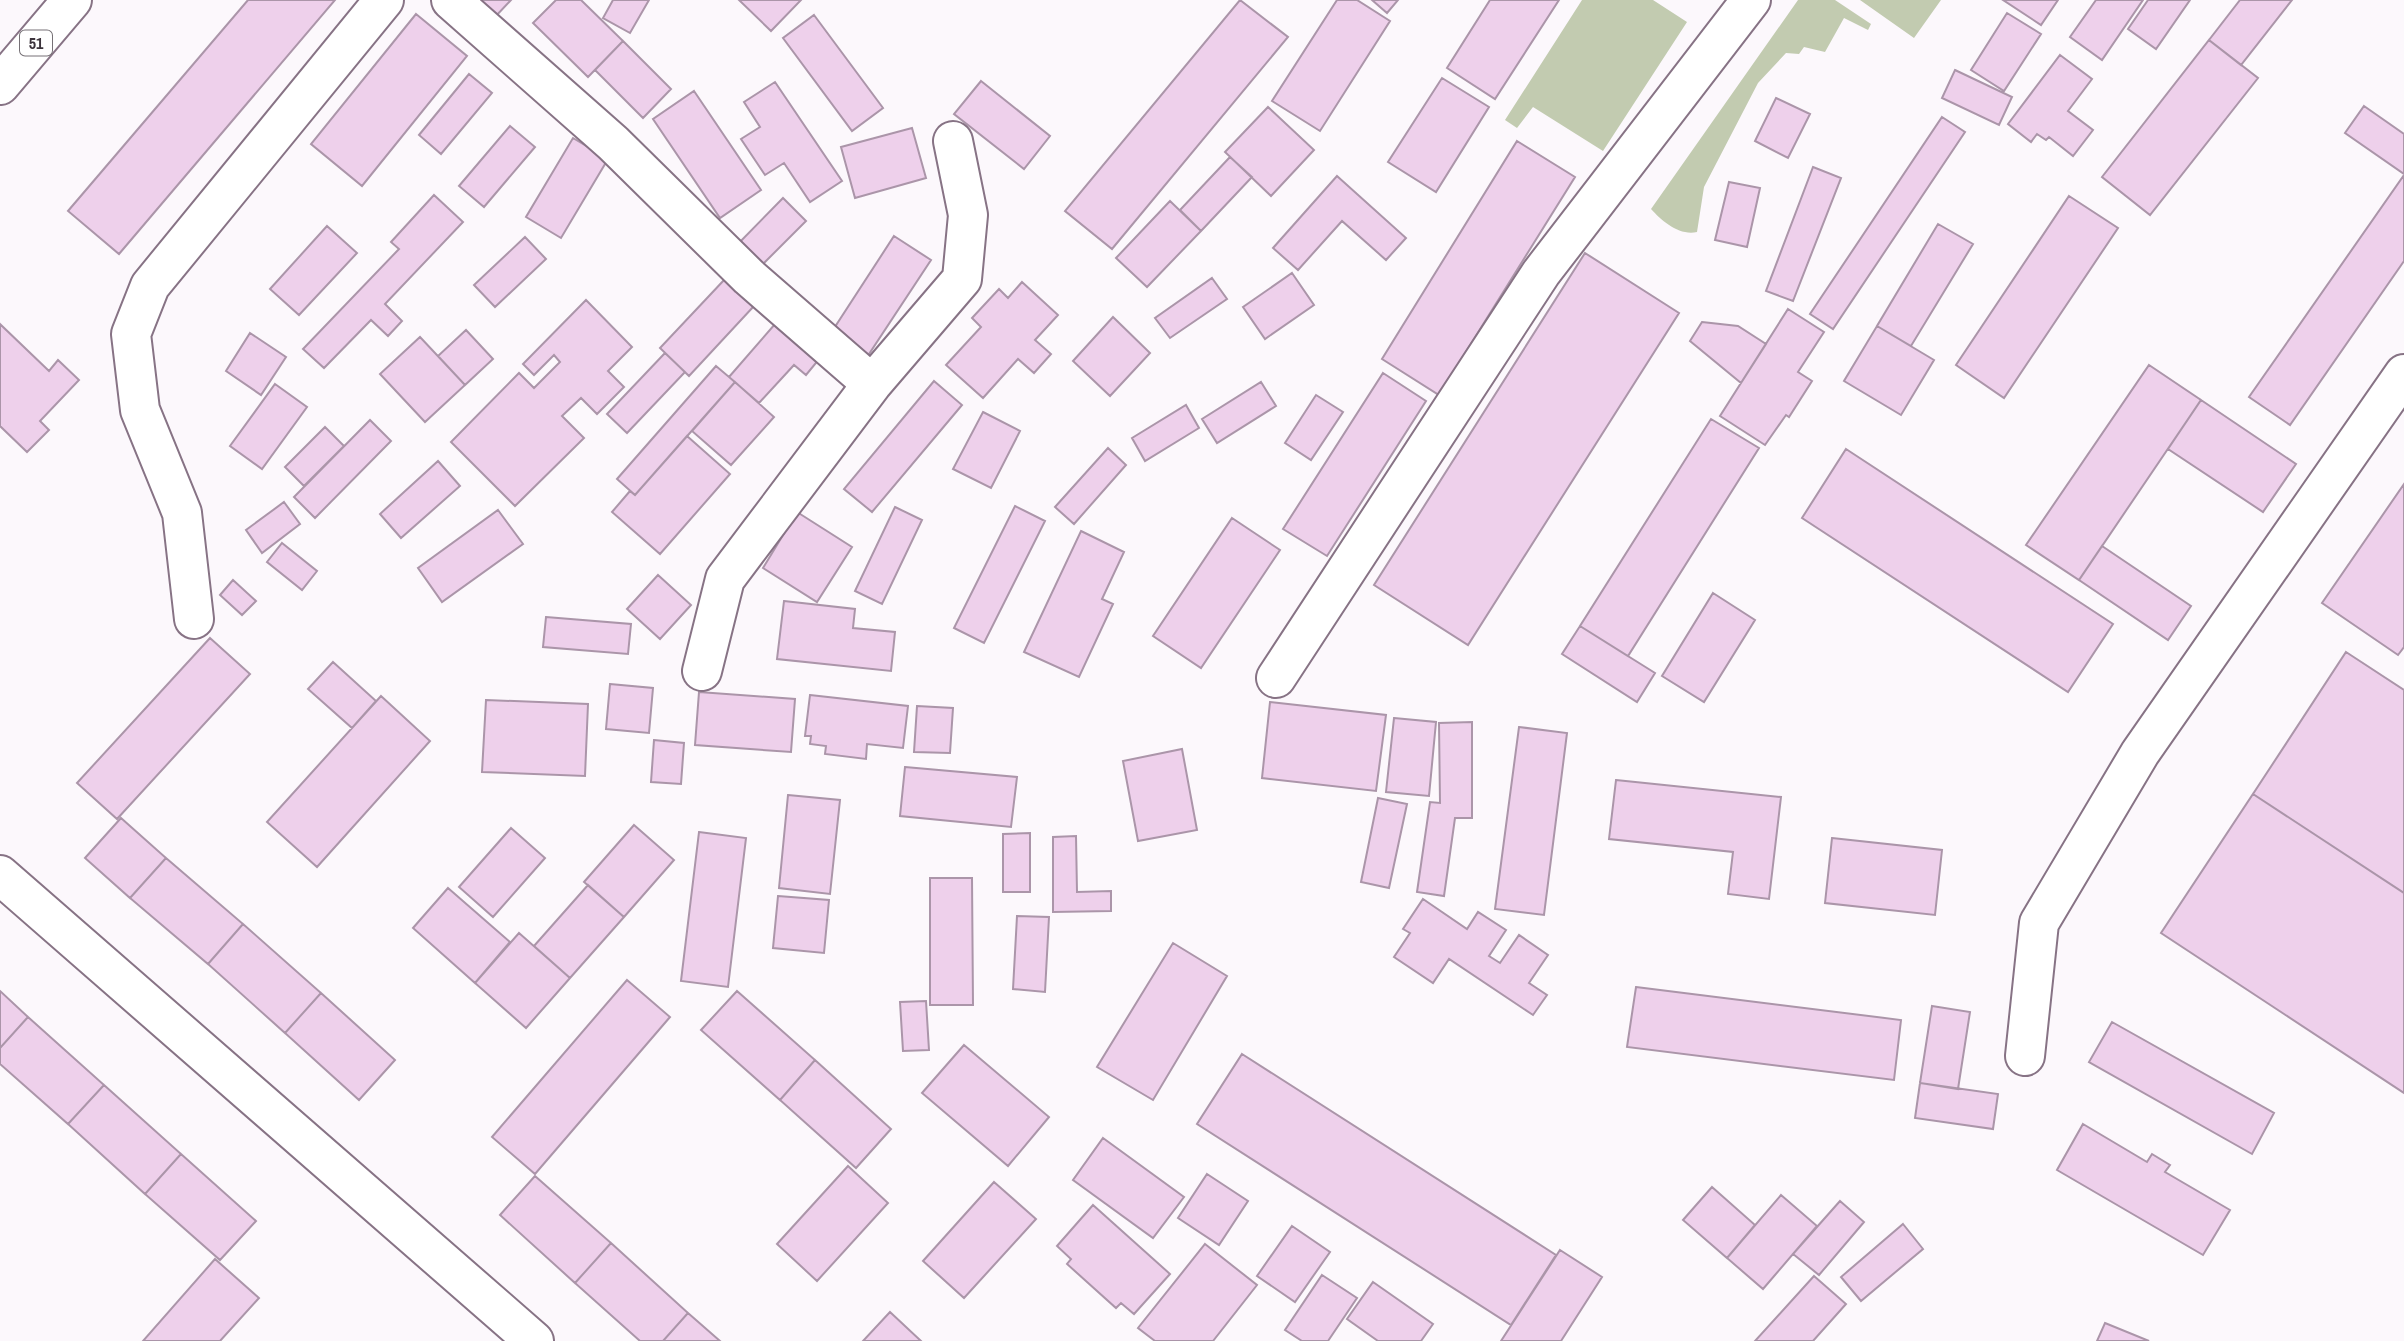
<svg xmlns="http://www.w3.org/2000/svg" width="2404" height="1341" font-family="'Archivo Narrow',sans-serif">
  <rect width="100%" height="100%" fill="#fcf8fc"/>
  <!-- green -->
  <path fill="#c2cbb0" d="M1582,0H1653L1687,22L1603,151L1533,107L1517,128L1505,120Z
    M1798,0H1835L1871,24L1868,30L1844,18L1825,52L1804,47L1799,54L1786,53L1758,83L1704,187L1697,232C1679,236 1662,221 1651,209Z
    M1860,0H1941L1914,38Z"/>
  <!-- building -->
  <path fill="#eed0eb" stroke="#ab95a9" stroke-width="2" d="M248,0H335L119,254L68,211Z
    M475,0H511L494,18Z
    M556,0H581L623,41L588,77L533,23Z
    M613,0H649L630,33L603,18Z
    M739,0H801L771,31Z
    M1240,0L1288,37L1112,249L1065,211Z
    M1337,0H1357L1390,21L1320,131L1272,101Z
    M1372,0H1398L1387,13Z
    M1490,0H1559L1495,99L1447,68Z
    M2003,0H2058L2041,25Z
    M2096,0H2143L2102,60L2070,37Z
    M2148,0H2190L2156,49L2128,29Z
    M2240,0H2292L2241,65L2209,40Z
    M2007,13L2041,34L2004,91L1971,70Z
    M416,14L467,56L362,186L311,144Z
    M814,15L883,108L852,131L783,38Z
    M2209,40L2258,78L2150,215L2102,177Z
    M623,41L671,89L643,118L595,70Z
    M2060,55L2092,79L2068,111L2093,130L2073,156L2049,137L2046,140L2037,134L2031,142L2008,124Z
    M1955,70L2012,97L1999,125L1942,98Z
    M469,74L492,93L441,154L419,135Z
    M1442,78L1489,107L1436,192L1388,162Z
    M981,81L1050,136L1024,169L954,114Z
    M775,82L842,181L810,202L784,163L765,175L741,139L760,127L744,102Z
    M694,91L761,190L720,218L653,119Z
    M1776,98L1810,114L1788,158L1755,141Z
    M2364,106L2404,134V174L2345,133Z
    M1268,107L1314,150L1271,196L1225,152Z
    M1942,117L1965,132L1833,329L1810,314Z
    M510,126L535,147L484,207L459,186Z
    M912,128L926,178L855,198L841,147Z
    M573,138L608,159L561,238L526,217Z
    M1517,141L1575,177L1439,395L1382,359Z
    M1230,157L1252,177L1201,231L1180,210Z
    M1813,167L1841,178L1793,301L1766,291Z
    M2404,175V261L2290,425L2249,397Z
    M1337,176L1406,238L1386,260L1342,221L1298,270L1273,248Z
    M1729,182L1760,188L1747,247L1715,240Z
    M434,195L463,222L385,304L402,321L388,336L371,320L324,368L303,349L399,249L391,242Z
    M2069,196L2118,228L2004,398L1956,365Z
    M783,198L806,221L757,270L734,248Z
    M1170,201L1201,231L1147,287L1116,258Z
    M1938,224L1973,244L1911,346L1877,326Z
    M327,226L357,253L299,315L270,289Z
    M894,236L931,260L867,357L831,333Z
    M525,237L546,259L495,307L474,285Z
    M1585,253L1679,313L1468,645L1374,585Z
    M1292,273L1314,305L1265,339L1243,307Z
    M1212,278L1227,299L1170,338L1155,318Z
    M725,279L754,306L689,376L660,348Z
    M1022,282L1058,315L1035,340L1051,354L1034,373L1018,359L983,398L946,365L981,327L972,318L999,289L1008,298Z
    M586,300L632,347L608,371L624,387L597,414L581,398L562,416L584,438L515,506L451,442L519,373L534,388L560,362L554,355L534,375L523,364Z
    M1788,309L1824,332L1798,372L1812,381L1789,417L1786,415L1765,445L1720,416Z
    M782,316L825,352L806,375L794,365L759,403L729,377Z
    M1113,317L1150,353L1110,396L1073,361Z
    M1702,322L1738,326L1766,344L1741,383L1690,341Z
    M0,324L49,371L58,360L79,380L40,421L49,430L27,452L0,426Z
    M1877,326L1934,360L1901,415L1844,381Z
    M466,330L493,359L465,385L438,356Z
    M250,333L286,357L261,395L226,371Z
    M420,337L465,385L425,422L380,374Z
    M665,353L685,372L627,433L607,414Z
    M2149,365L2201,400L2079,580L2026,545Z
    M716,366L735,382L635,495L617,479Z
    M1383,373L1426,401L1327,556L1283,529Z
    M934,381L962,405L872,512L844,489Z
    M735,382L774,417L731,465L692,431Z
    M1261,382L1276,406L1217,443L1202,419Z
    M275,384L307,407L262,469L230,446Z
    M1316,395L1343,412L1311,460L1285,443Z
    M2201,400L2296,464L2263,512L2168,449Z
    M1186,405L1199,428L1145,461L1132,438Z
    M983,412L1020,431L991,488L953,469Z
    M1711,419L1759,448L1628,656L1580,626Z
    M370,420L391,441L315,518L294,497Z
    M325,427L344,446L304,486L285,467Z
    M687,436L730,474L660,554L612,512L630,491L635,495Z
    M1108,448L1126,465L1074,524L1055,507Z
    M1846,449L2113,624L2068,692L1802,518Z
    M438,461L460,486L401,538L380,514Z
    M2404,484V647L2398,655L2322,603Z
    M284,502L300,524L262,553L246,530Z
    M1015,506L1045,521L984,643L954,628Z
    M895,507L922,520L882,604L855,591Z
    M498,510L523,544L442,602L418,568Z
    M797,512L852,547L817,602L763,568Z
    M1232,518L1280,550L1201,668L1153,636Z
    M1081,531L1124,552L1102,599L1113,604L1079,677L1024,652Z
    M282,543L317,571L302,590L267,562Z
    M2102,546L2191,606L2168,640L2079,580Z
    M658,575L691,605L660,639L627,609Z
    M233,580L256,601L242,615L220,595Z
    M1713,593L1755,620L1704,702L1662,676Z
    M784,601L855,609L853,628L895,632L891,671L777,659Z
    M546,617L631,624L628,654L543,647Z
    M1580,626L1655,673L1637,702L1562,654Z
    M210,638L250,674L117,819L77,783Z
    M2346,652L2404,690V893L2253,794Z
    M333,662L376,701L352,728L308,689Z
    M610,684L653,688L649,733L606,729Z
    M699,692L795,699L791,752L695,745Z
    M810,695L908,706L903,748L867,744L866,759L825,754L826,746L810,744L811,736H805Z
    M381,696L430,741L317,867L267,822Z
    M486,700L588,704L585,776L482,772Z
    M1270,702L1386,715L1376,791L1262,778Z
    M917,706L953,708L950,753L914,752Z
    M1394,718L1436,722L1429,796L1386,792Z
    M1472,722V818H1455L1444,896L1417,892L1430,802L1440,803L1439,723Z
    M1519,727L1567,733L1544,915L1495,909Z
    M654,740L684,743L681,784L651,782Z
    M1182,749L1197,830L1138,841L1123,761Z
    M905,767L1017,777L1011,827L900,816Z
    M1616,780L1781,797L1769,899L1728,894L1733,852L1609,839Z
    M2253,794L2404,893V1093L2161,933Z
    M788,795L840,800L830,894L779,888Z
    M1378,798L1407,804L1389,888L1361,882Z
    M121,818L166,858L130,898L85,858Z
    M634,825L674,860L624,917L584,882Z
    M511,828L545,858L493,917L459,887Z
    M699,832L746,838L728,987L681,981Z
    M1030,833V892H1003V834Z
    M1076,836L1077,892L1111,891V911L1053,912V837Z
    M1832,838L1942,850L1935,915L1825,903Z
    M166,858L243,924L208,964L130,898Z
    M930,878H972L973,1005H930Z
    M588,885L624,917L570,978L534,946Z
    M448,888L510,942L475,983L413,928Z
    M778,896L829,900L824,953L773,948Z
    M1423,899L1467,929L1478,912L1506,930L1489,956L1500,963L1519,935L1548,955L1529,983L1547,995L1533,1015L1449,959L1433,983L1394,957L1410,933L1403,929Z
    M1017,916L1049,917L1045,992L1013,989Z
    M243,924L321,993L285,1033L208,964Z
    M519,933L570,978L526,1028L475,983Z
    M1173,943L1227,976L1153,1100L1097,1067Z
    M627,980L670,1017L535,1174L492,1137Z
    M1636,987L1901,1020L1894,1080L1627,1047Z
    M0,991L28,1017L0,1048Z
    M737,991L815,1060L780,1100L701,1030Z
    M321,993L395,1060L359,1100L285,1033Z
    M926,1001L929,1050L903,1051L900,1002Z
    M1932,1006L1970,1012L1958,1089L1920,1083Z
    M28,1017L104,1085L68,1124L0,1064V1048Z
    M2112,1022L2274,1113L2252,1154L2089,1062Z
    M964,1045L1049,1117L1008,1166L922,1093Z
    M1242,1054L1556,1255L1511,1325L1197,1124Z
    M815,1060L891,1129L856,1168L780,1100Z
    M1920,1083L1998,1094L1993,1129L1915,1118Z
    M104,1085L181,1154L145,1194L68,1124Z
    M2083,1124L2147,1162L2152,1154L2170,1165L2165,1172L2230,1210L2203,1255L2057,1170Z
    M1103,1138L1184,1197L1153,1238L1073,1180Z
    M181,1154L256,1221L220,1260L145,1194Z
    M848,1166L888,1203L817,1281L777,1244Z
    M1207,1174L1248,1201L1219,1245L1178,1218Z
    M535,1176L611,1243L575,1283L500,1215Z
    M994,1182L1036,1219L964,1298L923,1261Z
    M1712,1187L1755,1225L1727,1258L1683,1220Z
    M1781,1195L1817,1226L1763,1289L1727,1258Z
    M1840,1201L1864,1222L1819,1275L1793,1254Z
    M1093,1205L1170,1274L1134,1314L1121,1303L1116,1308L1067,1264L1071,1259L1057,1246Z
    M1903,1224L1923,1249L1861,1301L1841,1277Z
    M1292,1226L1330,1252L1295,1302L1257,1276Z
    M611,1243L688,1313L663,1341H640L575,1283Z
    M1205,1244L1257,1285L1213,1341H1155L1138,1328Z
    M1560,1250L1602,1277L1561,1341H1501Z
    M215,1259L259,1298L220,1341H143Z
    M1322,1275L1357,1298L1328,1341H1302L1285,1330Z
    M1814,1276L1846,1304L1813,1341H1755Z
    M1373,1282L1433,1324L1421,1341H1378L1347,1319Z
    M890,1312L921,1341H863Z
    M688,1313L720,1341H663Z
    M2105,1323L2149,1341H2097Z"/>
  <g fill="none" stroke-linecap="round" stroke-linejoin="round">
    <defs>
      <path id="street" d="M451,0L613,143L749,277L872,384
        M194,619L182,513L140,410L131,334L150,286L384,0
        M702,671L725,579L872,384L962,279L968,215L953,141
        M1276,678L1541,273L1751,0
        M2025,1056L2039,923L2140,753L2404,374"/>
      <path id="secondary" d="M0,875L534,1341"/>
      <path id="primary" d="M0,85L72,0"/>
    </defs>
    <!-- street casing -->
    <use href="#street" stroke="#877385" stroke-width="42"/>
    <!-- secondary casing -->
    <use href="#secondary" stroke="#877385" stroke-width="42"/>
    <!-- primary casing -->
    <use href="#primary" stroke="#877385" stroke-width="42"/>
    <!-- street -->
    <use href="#street" stroke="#fff" stroke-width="38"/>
    <!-- secondary -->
    <use href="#secondary" stroke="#fff" stroke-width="38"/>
    <!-- primary -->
    <use href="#primary" stroke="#fff" stroke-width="38"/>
  </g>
  <g text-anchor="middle" stroke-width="5" stroke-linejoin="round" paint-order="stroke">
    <!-- shield labels -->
    <rect fill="#fff" stroke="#767176" stroke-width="2" x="20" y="30.5" width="32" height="25" rx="5"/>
    <g font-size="16" font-weight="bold" fill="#3c343c">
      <text x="36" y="49">51</text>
    </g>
  </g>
</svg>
